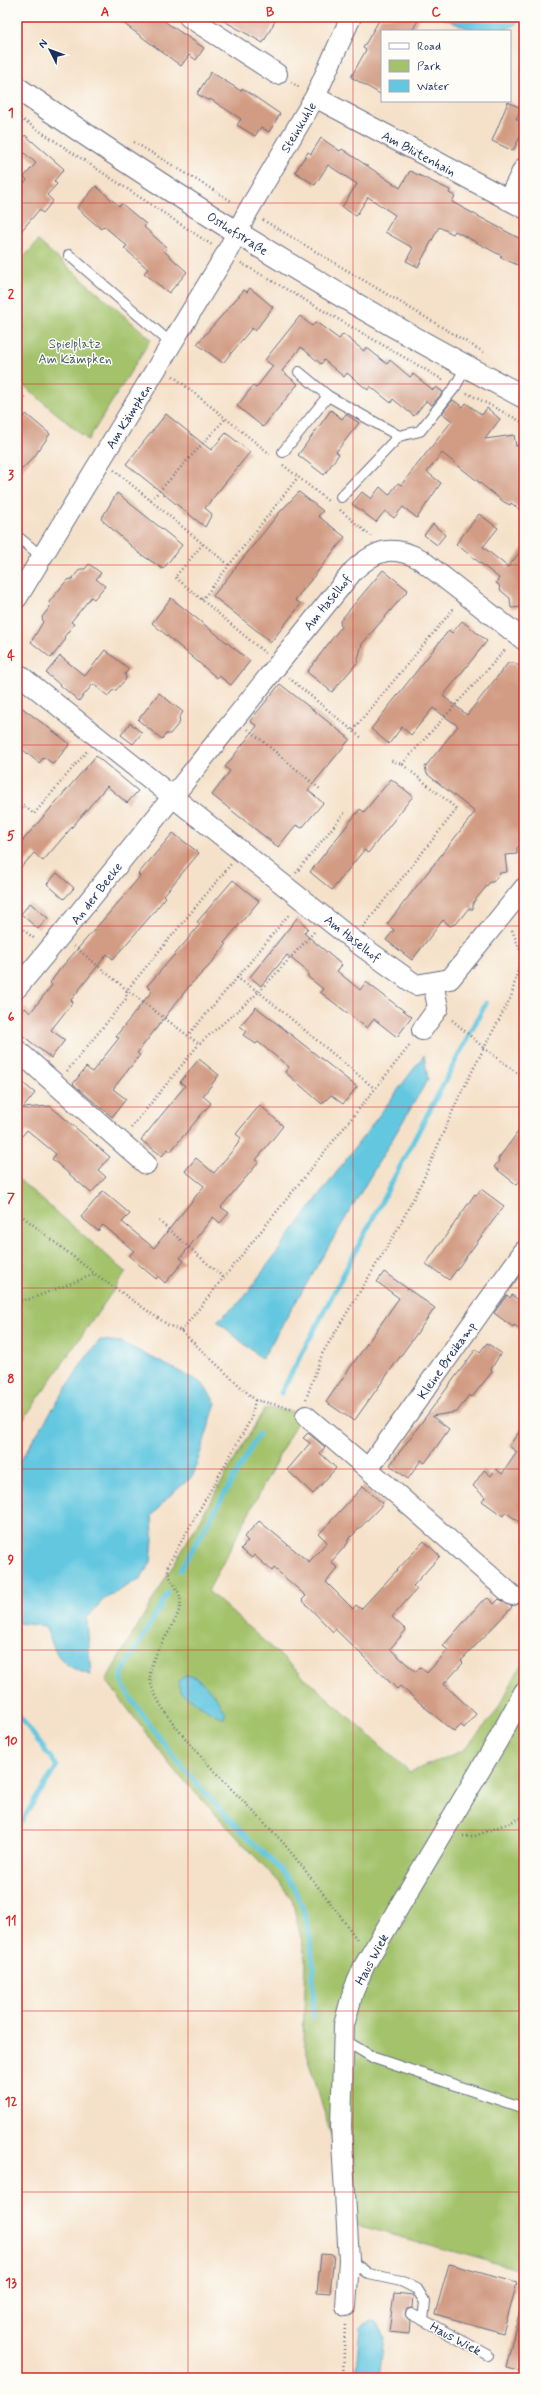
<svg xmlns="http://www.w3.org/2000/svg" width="541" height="2395" font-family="Mynerve,sans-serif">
  <rect width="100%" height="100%" fill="#fdfcf7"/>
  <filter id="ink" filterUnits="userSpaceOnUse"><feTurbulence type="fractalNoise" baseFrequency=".025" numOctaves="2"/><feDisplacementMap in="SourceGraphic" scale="8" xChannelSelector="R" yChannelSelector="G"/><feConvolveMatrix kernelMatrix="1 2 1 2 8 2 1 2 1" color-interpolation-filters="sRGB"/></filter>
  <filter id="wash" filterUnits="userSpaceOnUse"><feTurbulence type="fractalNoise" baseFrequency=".012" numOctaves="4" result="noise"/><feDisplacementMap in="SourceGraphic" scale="16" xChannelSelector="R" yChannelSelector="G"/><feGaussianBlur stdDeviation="0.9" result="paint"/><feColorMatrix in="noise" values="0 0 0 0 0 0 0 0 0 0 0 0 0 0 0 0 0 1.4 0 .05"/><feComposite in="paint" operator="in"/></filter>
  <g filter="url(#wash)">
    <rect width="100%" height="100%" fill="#f5e1c9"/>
    <!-- green -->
    <path fill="#a3c26b" stroke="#5f7864" d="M38,241L151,339L88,440L17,380V265Z
      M17,1178L126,1272L17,1429Z
      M265,1408L291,1411L300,1416L208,1591L410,1772L464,1750L497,1711L524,1659V2271L357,2225L303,2039L306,1959L292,1900L280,1883L173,1769L106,1680Z"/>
    <!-- water -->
    <path fill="#63c7e0" stroke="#3f7b9f" d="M441,17H523C501,43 466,29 441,17Z
      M424,1055L428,1079L262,1359L217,1321L240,1302Z
      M100,1340L121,1342L202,1383L216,1403L193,1476L168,1497L152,1516L153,1538L151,1562L141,1578L103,1600L87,1618L91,1675C58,1665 57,1656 45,1626L17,1623V1465L84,1360Z
      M187,1675C204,1677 217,1699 225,1713L224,1718C220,1719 186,1696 180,1691L178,1681Z
      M372,2321L377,2323L384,2338L379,2378H355L360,2328L363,2324Z"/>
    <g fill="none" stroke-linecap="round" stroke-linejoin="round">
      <!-- stream -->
      <path stroke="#63c7e0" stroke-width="5" d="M281,1393L486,1003
        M180,1571L259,1434
        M168,1593L122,1673V1684C154,1735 192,1780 233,1823C252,1844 284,1867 296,1892C315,1932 314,1974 313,2017
        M17,1713L57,1766L17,1828"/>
    </g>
    <g id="blocks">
      <!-- building -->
      <path fill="#d29b83" d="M115,17H158L204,48L196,60L189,55L181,66Z
        M217,17H268L275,21L263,43Z
        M381,17H420L412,31H382V95L351,77L366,50L363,48Z
        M211,72L241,91L242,88L280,114L269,132L261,127L255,136L237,125L241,119L210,99L209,101L197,94Z
        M508,102L521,108L516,119L524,123V129L513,151L492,141Z
        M25,135L64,169L54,181L57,184L47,195L53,201L43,213L39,210L17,236V191L27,180L24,177L36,163L17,147Z
        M321,138L340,151L342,149L400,188L410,171L450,190L449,193L455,196L452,202L524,241V268L500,257L502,256L455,231L453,234L439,227L418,267L406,261L413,248L385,232L395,215L368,197L356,216L342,207L357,184L328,165L315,185L295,172L308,152L311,154Z
        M96,186L119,206L122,204L146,224L144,227L167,248L164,251L187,272L169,293L144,273L148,269L124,248L127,246L104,226L101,229L77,208Z
        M250,288L273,307L255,331L252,328L223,363L197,344L244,290L247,292Z
        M300,316L312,326L316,322L339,339L343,334L364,351L366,347L387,364L390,360L410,377L413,374L433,390L436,387L443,392L432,405L426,401L414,416L393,399L391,403L370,386L368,390L347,373L344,377L324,360L321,364L301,347L282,371L298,384L263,427L237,406L253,386L256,388L273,366L265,360Z
        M453,400L463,407L466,403L482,415L487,408L500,419L485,439L514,435L516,446L524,445V513L511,503L510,505L504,502L442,453L427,472L441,483L417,518L403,507L394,518L385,511L376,522L352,504L362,492L371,499L380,487L389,495L398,483L401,485L452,421L442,413Z
        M331,410L342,419L346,414L359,423L336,452L339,454L324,475L298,455Z
        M26,414L50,434L34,457L17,474V424Z
        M166,414L211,450L226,433L250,452L205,508L212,514L205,527L126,464Z
        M299,492L323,511L318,516L345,537L295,600L301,604L271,642L213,596L279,513Z
        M117,493L182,545L163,569L139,553L101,519Z
        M479,514L498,528L483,547L508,567L524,547V607L511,608L510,598L500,590L499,585L496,583L499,578L456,544Z
        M433,524L445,535L437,545L424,535Z
        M89,564L101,573L96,579L105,586L94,599L91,597L71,622L74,624L64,637L66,639L51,658L31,642L43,622L42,617L50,607L49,602L67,580L72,579L80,569H85Z
        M383,570L408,590L362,644L357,663L332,692L307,672L341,627L340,621Z
        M171,598L250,661L231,685L219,676L217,678L152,623Z
        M462,621L487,641L443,696L467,715L508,663H515L524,670V839L517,848V854L505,855L507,872L500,873L493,882H490L473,903V909H468L457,923L450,926L443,920L412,960L386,940L394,930L387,924L475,812L427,774L425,767L458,726L433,708L411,735L402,727L389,744L371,729L449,630L452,633Z
        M105,650L129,669L125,674L126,679L116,690L112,691L108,696L93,684L79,701L46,673L60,656L85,676Z
        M280,684L350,739L308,790L323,803L302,828L296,825L278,847L212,795L230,771L225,767L257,726L250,721Z
        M159,693L183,712L179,718L180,722L170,734H166L162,739L138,720Z
        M17,704L70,744L53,764L44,757L39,763L17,745Z
        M130,723L142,733L133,744L121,735Z
        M96,756L138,791L127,803L107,786L43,861L34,853L17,872V847Z
        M391,779L413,796L368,853L364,850L332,890L310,872L360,809L364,812Z
        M173,833L199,853L164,895L166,897L149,918L113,959L107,954L71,1000L73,1002L51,1030L65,1040L51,1058L17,1031V1018L25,1008L30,1013L52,985L50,983L60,969L123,897L140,876L138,874Z
        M57,873L74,888L64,899L47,884Z
        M233,880L259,901L224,943L226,945L209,966L190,985L137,1053L140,1055L113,1089L126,1099L112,1117L73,1084L86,1067L92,1072L119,1038L116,1036L152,991L147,986L183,945L200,924L197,922Z
        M30,903L48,918L38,929L21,914Z
        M297,918L308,928L304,933L342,965L337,971L360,990L366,982L412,1017L397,1037L374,1019L367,1028L320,992L323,989L308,977V972L287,955L261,986L250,977Z
        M256,1007L357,1087L343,1104L331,1095L322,1104L285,1072L289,1067L258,1042L256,1044L243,1035L246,1031L240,1026Z
        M199,1059L219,1075L203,1096L211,1103L170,1152L168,1149L162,1156L141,1140L185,1086L180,1082Z
        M17,1078L35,1093L23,1108L50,1106L110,1157L98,1170L106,1177L91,1193L52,1159L56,1154L27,1130L17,1142Z
        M260,1105L283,1126L256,1160L259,1162L221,1207L229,1213L220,1223L213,1217L180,1258L184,1261L165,1283L158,1276L156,1279L129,1256L134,1251L103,1225L98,1231L81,1217L103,1191L130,1214L122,1222L154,1248L204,1186L185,1171L196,1158L214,1173L237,1145L241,1138L236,1134Z
        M524,1124V1176L517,1185L494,1167L499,1161L498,1159Z
        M481,1189L504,1206L449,1280L426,1264L475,1194L477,1195Z
        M384,1272L435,1308L354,1421L326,1402L399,1298L377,1282Z
        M507,1295L510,1298L512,1295L524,1304V1332L514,1325L513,1327L494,1313Z
        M487,1343L501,1353L491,1369L492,1372L472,1397L469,1395L457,1412L432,1416L449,1429L425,1463L421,1460L408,1479L390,1465L476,1349L480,1352Z
        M524,1425V1525L505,1512L503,1516L482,1501L485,1497L473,1486L484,1470L491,1476L496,1469L502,1474L517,1452L509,1446Z
        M308,1433L325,1447L320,1453L336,1468L313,1494L287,1470L310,1443L303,1438Z
        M363,1486L383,1504L348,1540V1543L331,1562L338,1568L326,1582L353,1609L356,1605L361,1609L424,1541L440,1556L413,1586L417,1589L392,1617L406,1630L390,1649L416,1672L420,1667L427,1673L448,1650L443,1646L481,1602L488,1598L494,1604L499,1599L512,1607L461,1661L463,1663L444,1684L476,1714L464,1728L461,1725L454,1732L400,1686L397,1689L335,1629L333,1632L302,1600L306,1596L274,1568L272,1571L254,1555L252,1558L241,1549L248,1541L244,1537L259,1521L309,1562L327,1542L319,1534Z
        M321,2254L334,2255L330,2293L317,2292Z
        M449,2264L517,2283L503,2333L435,2314Z
        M394,2293L413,2295L412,2308L407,2309L405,2314L410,2321L409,2334L389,2332Z
        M519,2313H524V2356L520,2371L506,2368Z"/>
    </g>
  </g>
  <g filter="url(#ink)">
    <use href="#blocks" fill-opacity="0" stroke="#676d83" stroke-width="1"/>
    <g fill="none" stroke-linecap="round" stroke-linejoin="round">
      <defs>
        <path id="lane" d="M69,255L173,345
          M299,372L328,396
          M283,452L328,396L399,436
          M341,497L399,436L420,431L455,387L466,367
          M17,536L41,556
          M344,2040L374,2058L524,2108
          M349,2260L369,2274L401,2281L417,2289L425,2302L423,2320L488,2355
          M411,2314L423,2320"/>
        <path id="street" d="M189,17L277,74
          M315,97L524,208
          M508,200L524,168
          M17,598L226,254L248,211L315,97L351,17
          M17,673L353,940L416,985L450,979L524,888
          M17,988C132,851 241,709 354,570C377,549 392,545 420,559L524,640
          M422,1030L438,1008L433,982
          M17,1050L146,1164
          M306,1416L368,1469
          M512,1595L368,1469L524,1251
          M346,2306L349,2260L341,2126L344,2025L353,1992L364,1966L498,1740L524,1692"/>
        <path id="secondary" d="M17,88C180,200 348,306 524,397"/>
      </defs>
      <!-- lane casing -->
      <use href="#lane" stroke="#676d83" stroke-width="12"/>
      <!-- street casing -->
      <use href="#street" stroke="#676d83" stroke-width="22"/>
      <!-- secondary casing -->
      <use href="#secondary" stroke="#676d83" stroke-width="24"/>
      <!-- path -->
      <path stroke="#676d83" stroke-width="2.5" stroke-dasharray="1 3" stroke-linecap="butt" d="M17,65L23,69
        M291,82L300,88
        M17,116L212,245
        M134,142L233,202
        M263,220L485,353
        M241,263L445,381
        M173,376L270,454
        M467,393L524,423
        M17,407L27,395
        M283,465L328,501
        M114,470L203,544L175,577L265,653
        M151,500L226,418
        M340,510L371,536
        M203,544L229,565
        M202,600L298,477
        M289,678L363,739
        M248,729L321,790
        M353,730L454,608
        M402,764L506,649
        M17,799L24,806
        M17,814L24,806L34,814L87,751
        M296,873L346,811
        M17,925L35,939
        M363,927L457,809L402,764L389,760
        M512,930L522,955L511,997L484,1048L524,1078
        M314,932L259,992L374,1088
        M74,946L127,990L199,1044L259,992L237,978L188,1035
        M237,978L290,913
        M67,1071L126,999L127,990L231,864
        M131,1128L199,1044
        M17,1212L95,1274L168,1325L181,1331L255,1400L291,1408
        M159,1221L224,1278
        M17,1301L30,1299L95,1274
        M181,1331L411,1044
        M306,1399L322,1354L396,1232L423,1180L457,1101L484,1048L451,1019
        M255,1400L251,1419L168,1565C166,1581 184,1590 180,1607C175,1629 150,1653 150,1676C150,1716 257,1812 285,1845C310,1876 335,1908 358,1941
        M463,1836H475L524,1817
        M343,2378L345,2323"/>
      <!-- lane -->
      <use href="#lane" stroke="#fff" stroke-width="10"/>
      <!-- street -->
      <use href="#street" stroke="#fff" stroke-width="20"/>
      <!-- secondary -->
      <use href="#secondary" stroke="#fff" stroke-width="22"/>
    </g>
  </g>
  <!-- grid -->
  <path fill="none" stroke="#d62828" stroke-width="1" stroke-opacity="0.55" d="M188,17V2378M353,17V2378M17,203H524M17,384H524M17,565H524M17,745H524M17,926H524M17,1107H524M17,1288H524M17,1469H524M17,1650H524M17,1830H524M17,2011H524M17,2192H524"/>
  <g text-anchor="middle" stroke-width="3" stroke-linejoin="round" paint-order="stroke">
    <!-- street labels -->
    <g font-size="13" fill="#1b2f5e" stroke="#fdfcf7">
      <text transform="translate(298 127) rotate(-59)" y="5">Steinkuhle</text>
      <text transform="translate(419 153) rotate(28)" y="5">Am Blütenhain</text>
      <text transform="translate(238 233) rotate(32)" y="5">Osthofstraße</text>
      <text transform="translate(128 416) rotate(-58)" y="5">Am Kämpken</text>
      <text transform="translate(327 602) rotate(-51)" y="5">Am Haselhof</text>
      <text transform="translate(96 893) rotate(-52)" y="5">An der Beeke</text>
      <text transform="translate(353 938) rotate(38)" y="5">Am Haselhof</text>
      <text transform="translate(446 1360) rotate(-55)" y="5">Kleine Breikamp</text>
      <text transform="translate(371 1959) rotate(-62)" y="5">Haus Wiek</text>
      <text transform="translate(456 2338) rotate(28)" y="5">Haus Wiek</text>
    </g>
    <!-- park labels -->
    <g font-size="13" fill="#445b62" stroke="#fdfcf7">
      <text x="75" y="348">Spielplatz<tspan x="75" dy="15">Am Kämpken</tspan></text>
    </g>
  </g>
  <!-- margin -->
  <rect width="541" height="2395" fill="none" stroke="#fdfcf7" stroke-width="44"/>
  <!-- legend -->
  <rect x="381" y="30" width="130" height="72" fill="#fdfcf7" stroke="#a3aaba"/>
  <rect x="389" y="43" width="20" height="6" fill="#ffffff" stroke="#a3aaba"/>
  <text x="417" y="50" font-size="12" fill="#1b2f5e">Road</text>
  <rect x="389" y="60" width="20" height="12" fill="#a3c26b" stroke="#a3aaba"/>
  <text x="417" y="70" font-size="12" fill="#1b2f5e">Park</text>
  <rect x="389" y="80" width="20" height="12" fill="#63c7e0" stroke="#a3aaba"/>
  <text x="417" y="90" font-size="12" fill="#1b2f5e">Water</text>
  <!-- north arrow -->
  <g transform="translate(50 50) rotate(312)" stroke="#fdfcf7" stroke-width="3" paint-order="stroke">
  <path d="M0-3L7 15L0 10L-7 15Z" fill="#1b2f5e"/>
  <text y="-6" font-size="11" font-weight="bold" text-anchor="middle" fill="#1b2f5e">N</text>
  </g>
  <rect x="22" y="22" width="497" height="2351" fill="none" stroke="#d62828" stroke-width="1.5"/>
  <g font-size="13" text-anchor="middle" font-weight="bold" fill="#d62828">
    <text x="105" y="16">A</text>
    <text x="270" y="16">B</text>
    <text x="436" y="16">C</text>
    <text x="11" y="117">1</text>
    <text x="11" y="298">2</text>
    <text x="11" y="479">3</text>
    <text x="11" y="660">4</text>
    <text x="11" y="840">5</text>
    <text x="11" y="1021">6</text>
    <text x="11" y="1202">7</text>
    <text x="11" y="1383">8</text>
    <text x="11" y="1564">9</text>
    <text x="11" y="1745">10</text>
    <text x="11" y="1925">11</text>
    <text x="11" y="2106">12</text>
    <text x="11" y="2287">13</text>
  </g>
</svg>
